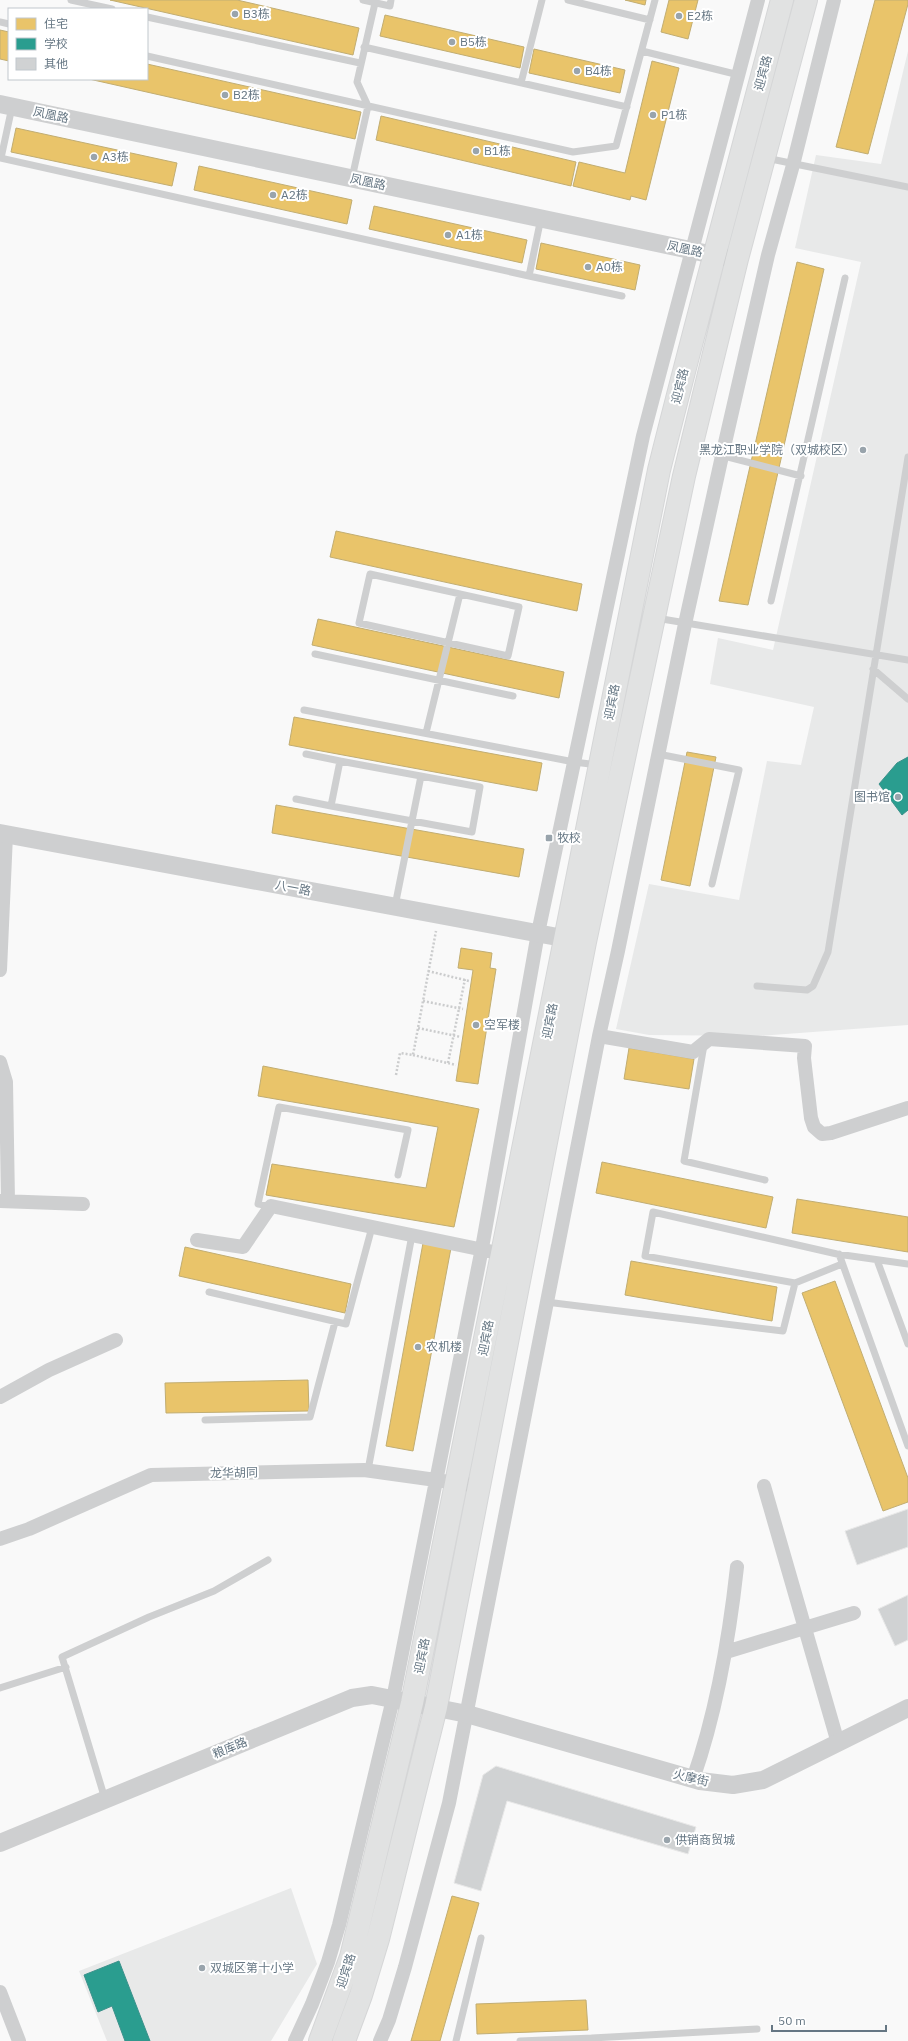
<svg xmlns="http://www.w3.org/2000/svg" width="908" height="2041" font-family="'IBM Plex Sans','Noto Sans SC',sans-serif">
  <rect width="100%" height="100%" fill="#f9f9f9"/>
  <!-- built -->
  <path fill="#e8e9e9" d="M908,51V1025L758,1036L649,1035L616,1029L649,884L739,900L767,761L801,765L814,707L710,684L718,638L773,650L861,262L795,248L816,155L881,164Z
    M291,1888L317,1964L271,2041H107L79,1971Z"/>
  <!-- homes -->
  <path fill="#e9c46a" stroke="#c1ad72" d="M110,0H237L359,28L353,55Z
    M625,0H646L645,5Z
    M669,0H698L688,39L661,32Z
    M875,0H908V4L868,154L836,147Z
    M385,15L524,47L520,68L380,36Z
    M0,30L9,32V61L0,59Z
    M534,49L625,70L620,93L529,73Z
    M652,61L679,68L646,200L631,196L630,200L573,186L579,162L625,173Z
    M147,64L361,112L355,139L89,79H147Z
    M381,116L576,162L571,186L376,140Z
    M16,128L177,163L172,186L11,152Z
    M199,166L352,200L347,224L194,190Z
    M374,206L527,240L522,263L369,229Z
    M541,243L640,265L635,290L536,269Z
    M797,262L824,269L748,605L719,601Z
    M336,531L582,584L577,611L330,557Z
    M318,619L564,672L559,698L312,645Z
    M294,717L542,763L537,791L289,745Z
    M687,752L716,757L690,886L661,880Z
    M276,805L524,849L519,877L272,833Z
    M461,948L492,953L490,968L496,969L478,1084L456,1081L473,970L458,968Z
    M629,1048L694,1059L689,1089L624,1079Z
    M263,1066L479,1109L454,1227L266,1195L272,1164L426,1188L438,1127L258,1096Z
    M602,1162L773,1197L766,1228L596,1193Z
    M797,1199L908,1217V1252L792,1233Z
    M423,1243L451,1248L413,1451L386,1446Z
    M185,1247L351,1284L345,1313L179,1276Z
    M631,1261L777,1287L772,1321L625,1295Z
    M835,1281L908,1478V1502L883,1511L802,1293Z
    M308,1380L309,1411L166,1413L165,1383Z
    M452,1896L479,1903L440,2041H411Z
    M586,2000L588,2030L477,2034L476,2004Z"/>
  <!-- schools -->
  <path fill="#2a9d8f" stroke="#3c918b" d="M908,757V810L902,815L879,784L897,763Z
    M119,1961L150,2041H125L112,2006L98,2012L84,1975Z"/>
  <!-- building -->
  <path fill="#d0d2d3" stroke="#e8e8e8" d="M908,1509V1547L857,1565L845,1531Z
    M908,1595V1640L895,1646L878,1609Z
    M496,1766L696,1827L688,1854L507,1801L481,1891L454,1883L483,1775Z"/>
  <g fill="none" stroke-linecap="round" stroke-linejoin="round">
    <defs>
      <path id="primary" d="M320,2041L351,1957L412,1703L659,470C698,313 741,157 782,0
        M344,2041L361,1995L378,1939L436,1707L585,942L684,476L737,259L806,0"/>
    </defs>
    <!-- primary casing -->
    <use href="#primary" stroke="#d5d6d7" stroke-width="24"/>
    <!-- path -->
    <path stroke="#cbcccd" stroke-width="2.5" stroke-dasharray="2 2" stroke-linecap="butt" d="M428,971L469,981
      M423,1001L463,1009
      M418,1028L461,1037
      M413,1055L456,1065
      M448,1063L465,979
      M396,1075L400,1053L413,1055L436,931"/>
    <!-- service -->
    <path stroke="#cecfd0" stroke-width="7" d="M71,0L112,9
      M363,0L390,6L391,0
      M568,0L650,20
      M147,17L360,63
      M0,22L9,24
      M364,47L627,107
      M642,51L739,75
      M147,56L573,152L616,146L655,0
      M521,83L542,0
      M0,158L529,276
      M1,158L12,107
      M766,158L908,187
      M352,178L368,106L357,82L375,3
      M541,218L529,276L622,296
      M693,448L801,476
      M370,574L519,607L508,656L359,623Z
      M771,601L845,278
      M656,618L908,660
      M315,654L513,696
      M873,669L908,699
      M304,710L574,762L598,765
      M426,733L460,594
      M306,754L340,761
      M658,754L739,770L712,884
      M340,761L480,787L472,832L331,806Z
      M296,799L331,806
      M395,906L421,776
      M757,986L807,990L813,986L828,952L908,457
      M704,1045L684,1161L765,1180
      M271,1206L258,1204L279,1107L408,1130L398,1175
      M839,1254L908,1446
      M877,1260L908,1344
      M795,1283L842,1264
      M209,1292L346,1324L372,1227
      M546,1302L783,1331L795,1283L645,1256L653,1212L837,1254L908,1264
      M205,1420L310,1417L335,1322
      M368,1470L412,1235
      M0,1688L66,1667
      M105,1799L62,1657L149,1617L214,1591L268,1560
      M592,2038L757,2029
      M456,2041L481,1938
      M520,2041L593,2038V2041"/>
    <!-- minor -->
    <path stroke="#cecfd0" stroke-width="14" d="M0,970L6,835
      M599,1036L693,1052L709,1039L805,1046L804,1058L811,1118L814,1127L822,1134L831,1133L908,1108
      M0,1062L6,1082L8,1201
      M0,1201L83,1204
      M197,1240L243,1247L271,1206L503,1254
      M0,1397L49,1370L116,1340
      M764,1486L838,1743
      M0,1539L29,1529L151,1475L364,1470L479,1486
      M726,1652L854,1613
      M693,1779C717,1711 729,1640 737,1567
      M0,1992L19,2041
      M295,2041L312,2004L328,1962L339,1925L393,1699L482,1248L538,933L643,436L758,0
      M380,2041L389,2020L405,1967L449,1803L599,1036L618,951L685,624L722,456L768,255L793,165L834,0"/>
    <!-- tertiary -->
    <path stroke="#cecfd0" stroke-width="18" d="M0,104L728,258
      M0,833L579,941
      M0,1843L352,1698L372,1695L467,1714L700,1781L733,1785L763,1780L908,1708"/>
    <!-- primary -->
    <use href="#primary" stroke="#e1e2e2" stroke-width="22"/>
  </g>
  <!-- markers -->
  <g fill="#99a4ac" stroke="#fff" stroke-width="1.5">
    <circle cx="235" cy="14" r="4"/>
    <circle cx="679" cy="16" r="4"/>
    <circle cx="452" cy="42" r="4"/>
    <circle cx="577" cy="71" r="4"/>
    <circle cx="225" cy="95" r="4"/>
    <circle cx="653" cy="115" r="4"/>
    <circle cx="476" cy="151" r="4"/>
    <circle cx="94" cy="157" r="4"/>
    <circle cx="273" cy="195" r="4"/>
    <circle cx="448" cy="235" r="4"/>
    <circle cx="588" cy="267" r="4"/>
    <circle cx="863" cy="450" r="4"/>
    <circle cx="898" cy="797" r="4"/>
    <rect x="545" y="834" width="8" height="8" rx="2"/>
    <circle cx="476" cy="1025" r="4"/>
    <circle cx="418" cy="1347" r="4"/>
    <circle cx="667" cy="1840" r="4"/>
    <circle cx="202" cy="1968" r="4"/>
  </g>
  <g text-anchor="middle" stroke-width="4" stroke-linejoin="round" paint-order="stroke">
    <!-- poi labels -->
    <g font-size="12" fill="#657683" stroke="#fff" text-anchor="start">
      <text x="243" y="18">B3栋</text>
      <text x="687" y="20">E2栋</text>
      <text x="460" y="46">B5栋</text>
      <text x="585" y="75">B4栋</text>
      <text x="233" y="99">B2栋</text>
      <text x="661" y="119">P1栋</text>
      <text x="484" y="155">B1栋</text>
      <text x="102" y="161">A3栋</text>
      <text x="281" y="199">A2栋</text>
      <text x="456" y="239">A1栋</text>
      <text x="596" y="271">A0栋</text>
      <text x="855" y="454" text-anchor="end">黑龙江职业学院（双城校区）</text>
      <text x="890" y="801" text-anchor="end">图书馆</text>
      <text x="557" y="842">牧校</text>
      <text x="484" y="1029">空军楼</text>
      <text x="426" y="1351">农机楼</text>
      <text x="675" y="1844">供销商贸城</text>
      <text x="210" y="1972">双城区第十小学</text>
    </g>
    <!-- street labels -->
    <g font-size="12" fill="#657683" stroke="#fff">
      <text transform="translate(763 73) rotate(-75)" y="4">迎宾路</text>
      <text transform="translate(51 115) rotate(12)" y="4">凤凰路</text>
      <text transform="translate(368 182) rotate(12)" y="4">凤凰路</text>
      <text transform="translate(685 249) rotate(12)" y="4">凤凰路</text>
      <text transform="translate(680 386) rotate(-76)" y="4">迎宾路</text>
      <text transform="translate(612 702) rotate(-79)" y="4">迎宾路</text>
      <text transform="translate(293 888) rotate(11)" y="4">八一路</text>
      <text transform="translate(550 1021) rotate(-79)" y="4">迎宾路</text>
      <text transform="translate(486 1338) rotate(-79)" y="4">迎宾路</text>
      <text transform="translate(234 1473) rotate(-1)" y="4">龙华胡同</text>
      <text transform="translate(422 1656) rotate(-79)" y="4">迎宾路</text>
      <text transform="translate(230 1748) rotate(-22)" y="4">粮库路</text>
      <text transform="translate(691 1778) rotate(13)" y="4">火摩街</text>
      <text transform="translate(346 1971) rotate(-72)" y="4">迎宾路</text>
    </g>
  </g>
  <!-- legend -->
  <rect x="8" y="8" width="140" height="72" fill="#ffffff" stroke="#c1c8cd"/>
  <rect x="16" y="18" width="20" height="12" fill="#e9c46a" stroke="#c1c8cd"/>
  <text x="44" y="28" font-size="12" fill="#657683">住宅</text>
  <rect x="16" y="38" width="20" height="12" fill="#2a9d8f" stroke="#c1c8cd"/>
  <text x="44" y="48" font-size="12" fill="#657683">学校</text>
  <rect x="16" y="58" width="20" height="12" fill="#d0d2d3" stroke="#c1c8cd"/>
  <text x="44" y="68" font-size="12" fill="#657683">其他</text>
  <!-- scale -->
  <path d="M772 2025v6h114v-6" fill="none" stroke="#657683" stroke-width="2"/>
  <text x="778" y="2025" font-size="12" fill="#657683" stroke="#ffffff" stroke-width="3" paint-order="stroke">50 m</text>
</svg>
